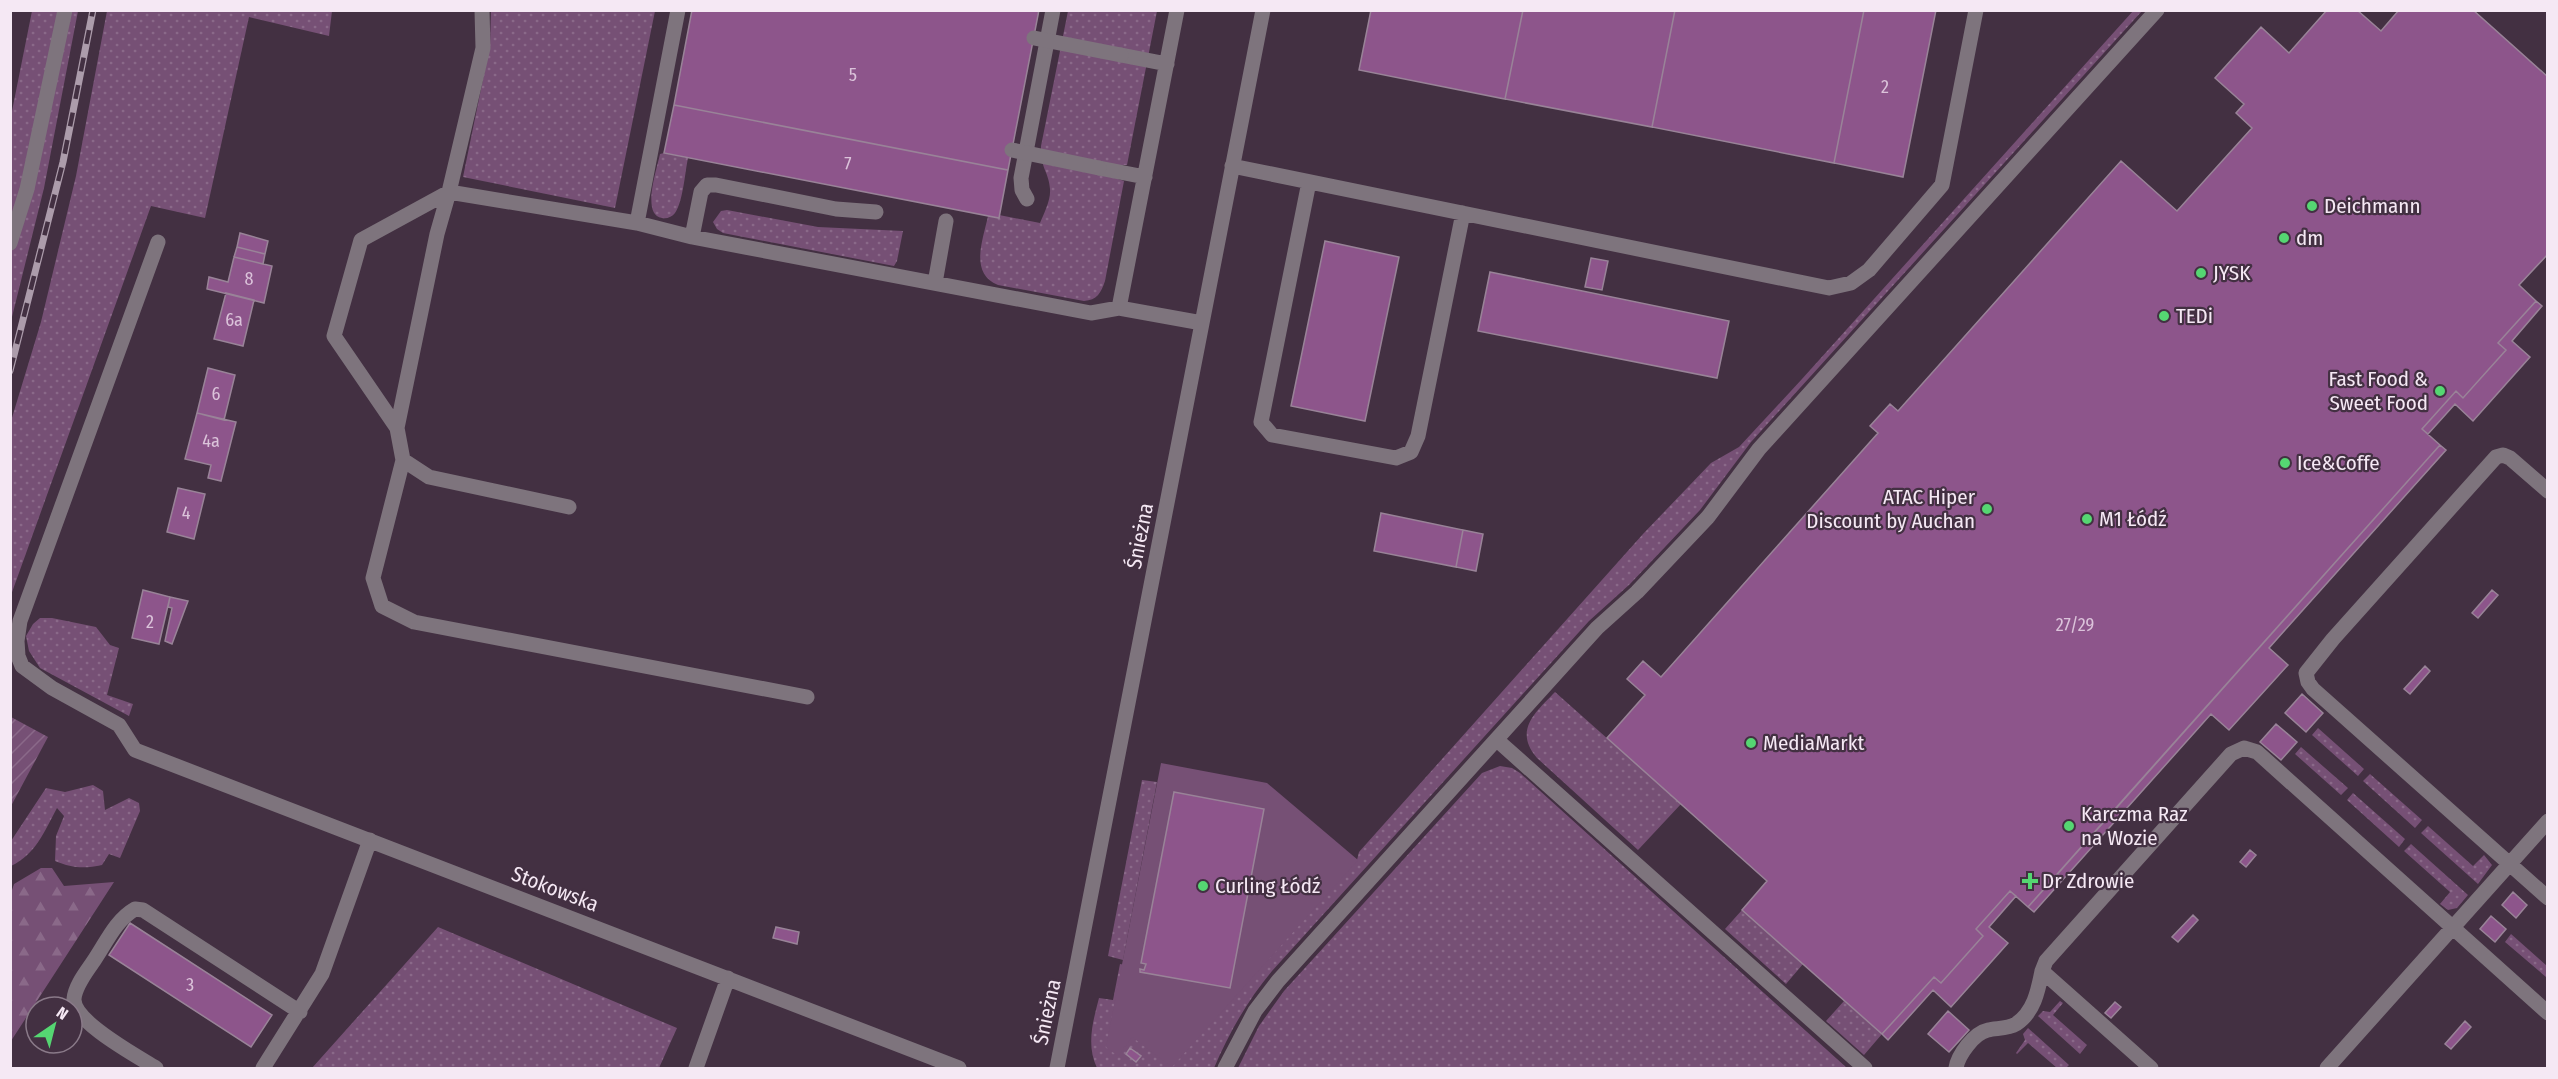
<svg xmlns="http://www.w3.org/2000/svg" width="2558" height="1079" font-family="'Fira Sans Condensed',sans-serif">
  <defs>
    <pattern id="grass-dots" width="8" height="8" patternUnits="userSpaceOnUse" patternTransform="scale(1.5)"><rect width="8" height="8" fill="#765075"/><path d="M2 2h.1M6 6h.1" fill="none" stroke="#8a6989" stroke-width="1.8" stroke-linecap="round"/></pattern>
    <pattern id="forest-firs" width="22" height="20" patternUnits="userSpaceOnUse" patternTransform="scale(1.5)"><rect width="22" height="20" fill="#765075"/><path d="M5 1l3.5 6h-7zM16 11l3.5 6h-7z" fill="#8a6989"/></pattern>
    <pattern id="garden-furrows" width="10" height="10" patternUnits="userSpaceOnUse" patternTransform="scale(1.5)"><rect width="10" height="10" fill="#765075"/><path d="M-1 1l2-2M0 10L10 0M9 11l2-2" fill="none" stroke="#8a6989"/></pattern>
  </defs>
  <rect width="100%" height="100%" fill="#433042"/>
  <!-- grass -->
  <path fill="url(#grass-dots)" d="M32,11H78L44,188L11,321V116Z
    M107,11H332L329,36L249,17L205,218L151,206L11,595V421L41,322L76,176Z
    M491,11H655L615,208L463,177L490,45Z
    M1068,11H1157L1127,165H1122L1118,179L1124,181L1105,281C1101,293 1097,300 1084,301L998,285C969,273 983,240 988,216L999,218V215L1040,223C1044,213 1051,200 1050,189C1049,172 1040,168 1041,146Z
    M2133,11H2142L1751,442L1700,510L1630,584L1589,621L1272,971C1247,1001 1229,1033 1214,1068H1097C1086,1045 1093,1021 1099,998L1113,1000L1120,964L1136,967L1357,860L1359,852L1643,534L1711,463L1739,447L1802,379Z
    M664,153L688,158C685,172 683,202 675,213C672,217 667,219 662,218C641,215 657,169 660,154Z
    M727,210L818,227L903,231L897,261L894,266L723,233L717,229L713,222L721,211Z
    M40,618H52L96,627L110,645L119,648L107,695L133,704L129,716L40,668L29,651L26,636L33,624Z
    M1555,692L1681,804L1638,850L1537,758C1513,730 1536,712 1555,692Z
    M2318,728L2364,769L2358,776L2312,735Z
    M2301,747L2348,788L2341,795L2295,754Z
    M1500,766L1512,768L1520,773L1847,1068H1238L1259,1026L1284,991L1482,773Z
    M2370,774L2422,820L2415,828L2363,781Z
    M1142,780L1157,782L1123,960L1108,956Z
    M93,785L103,791L105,810L129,798L139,803L140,811L120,858L109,854L102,865C84,869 72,868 55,861L56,836L64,816L57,808C44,832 36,854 11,866V841L46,788L65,792Z
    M2353,793L2405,839L2399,847L2347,800Z
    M2428,826L2473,866L2484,855L2492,865L2478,884L2421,833Z
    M2411,844L2468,895L2457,908L2448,910L2440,904L2450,892L2404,851Z
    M1742,910L1803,964L1786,984L1725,929Z
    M438,927L677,1028L659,1068H312Z
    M2511,934L2547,966L2546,977L2505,942Z
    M1844,1001L1882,1034L1864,1055L1826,1021Z
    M2060,1001L2063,1003L2053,1015L2087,1045L2080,1054L2038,1016L2043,1011L2050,1012Z
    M2028,1028L2069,1065L2066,1068H2057L2028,1043L2017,1054L2016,1053L2025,1040L2023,1034Z"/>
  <!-- forest -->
  <path fill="url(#forest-firs)" d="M41,868H52L64,886L114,882L11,1041V893L14,884Z"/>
  <!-- garden -->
  <path fill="url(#garden-furrows)" d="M11,717L48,737L11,806Z"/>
  <!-- pitch -->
  <path fill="#765075" d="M1161,763L1267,783L1358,860L1172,1067L1132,1037L1118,1056L1106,1047Z"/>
  <!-- building -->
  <path fill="#8d558b" stroke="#998398" stroke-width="1.5" d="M692,10H1039L1008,170L674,105Z
    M1371,10H1523L1505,99L1359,70Z
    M1523,10H1675L1652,127L1505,99Z
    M1675,10H1864L1834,163L1652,127Z
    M1864,10H1936L1903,177L1834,163Z
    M2327,10H2357L2381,31L2399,10H2473L2548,77V254L2519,285L2536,301L2498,343L2506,350L2463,398L2456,391L2422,429L2440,445L2130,792L2028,907L2010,891L1976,929L1983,936L1941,983L1934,977L1882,1034L1742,910L1767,881L1607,738L1645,695L1627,679L1643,661L1661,677L1878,433L1870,426L1890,404L1898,411L2121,161L2177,211L2252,128L2236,113L2244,104L2215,78L2261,27L2289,53Z
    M674,105L1008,170L999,218L664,153Z
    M240,233L268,241L265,254L237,247Z
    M1325,241L1399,257L1365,421L1291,406Z
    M237,247L265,254L263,264L234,257Z
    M234,257L272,266L264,303L207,289L209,277L228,282Z
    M1591,258L1608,261L1602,290L1585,287Z
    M1490,272L1729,321L1717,378L1478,331Z
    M226,293L254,300L243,346L214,339Z
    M2536,301L2542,306L2512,341L2530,357L2473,421L2455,404L2428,434L2422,429L2456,391L2463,398L2506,350L2498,343Z
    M208,368L235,375L224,420L197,413Z
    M197,413L236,422L221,481L208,478L211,465L185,459Z
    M2440,445L2446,450L2269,648L2288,665L2229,730L2211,714L2034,912L2028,907Z
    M178,488L205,494L194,539L167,532Z
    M1381,513L1463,530L1456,567L1374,551Z
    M1463,530L1483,534L1476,571L1456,567Z
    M143,590L170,597L159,644L132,638Z
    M2492,590L2498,595L2478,618L2472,613Z
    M170,597L188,601L172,644L165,641L172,608L168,607Z
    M2425,666L2430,671L2410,694L2404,689Z
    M2302,694L2323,713L2306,732L2285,713Z
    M2276,724L2297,742L2281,760L2260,742Z
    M1174,792L1264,809L1230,988L1140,972V969L1144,970L1146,964L1141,963Z
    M2250,850L2256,855L2246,867L2240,862Z
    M2010,891L2016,896L1989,927L2008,943L1951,1007L1933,990L1888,1040L1882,1034L1934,977L1941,983L1983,936L1976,929Z
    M2513,892L2527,905L2516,918L2502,905Z
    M2193,915L2198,920L2178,942L2172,937Z
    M2491,916L2506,929L2495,942L2480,929Z
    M130,923L272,1015L251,1047L109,955Z
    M776,927L799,932L797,944L773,938Z
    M2115,1002L2121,1007L2111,1018L2105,1013Z
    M1948,1011L1969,1030L1949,1052L1928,1034Z
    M2465,1021L2471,1027L2451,1049L2445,1044Z
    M1130,1048L1141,1056L1136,1062L1126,1054Z"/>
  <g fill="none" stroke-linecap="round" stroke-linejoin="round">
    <!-- minor -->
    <path stroke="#7e747d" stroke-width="15" d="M482,10L483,48L449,192L437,234L397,428L403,460L429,477L569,507
      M1121,55L1167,64
      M1232,166L1829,288L1851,283L1869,270L1942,185L1976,10
      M1099,168L1145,177
      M1309,182L1261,422L1272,435L1396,458L1411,452L1418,436L1463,213
      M1027,199L1022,190L1021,178L1053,10
      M637,223L678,10
      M692,237L701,192L707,185H716L836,209L876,212
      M158,242L20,621L17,641L18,656L22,666L52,688L119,725L135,750L959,1068
      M10,243L27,189L65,10
      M935,283L946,221
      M1119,308L1177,10
      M397,428L334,336L361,240L449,192L637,223L692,237L1091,313L1119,308L1202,323
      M403,460L373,578L382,606L414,622L807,697
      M2548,491L2510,458L2503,455L2496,457L2333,639L2306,673L2308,682L2313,689L2548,898
      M1497,740L1865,1068
      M156,1068C137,1056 73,1022 74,999C75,985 88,970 95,959C107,941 116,920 135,909L143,910L300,1012
      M263,1068L322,974L370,840
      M696,1068L728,978
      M1057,1068L1263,10
      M1225,1068L1255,1011L1278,981L1597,628L1637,592L1708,517L1759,449L2157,10
      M1956,1068C1958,1055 1974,1033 1988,1030C1996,1028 2008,1029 2016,1024C2034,1012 2038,991 2042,971
      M2151,1068L2042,971L2046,961L2231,754L2244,748L2257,752L2548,1013
      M2327,1068L2548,821"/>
    <defs>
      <path id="rail" d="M10,371L63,162L93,10"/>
    </defs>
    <!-- rail casing -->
    <use href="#rail" stroke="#ac9cab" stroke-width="7"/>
    <!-- rail -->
    <use href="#rail" stroke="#433042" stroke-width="4.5" stroke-dasharray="14" stroke-linecap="butt"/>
    <!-- minor-bridge -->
    <path stroke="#7e747d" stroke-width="15" d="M1034,38L1121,55
      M1012,150L1099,168"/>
  </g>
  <!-- markers -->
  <g fill="#55d672" stroke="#433042" stroke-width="2">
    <circle cx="2312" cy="206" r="6"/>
    <circle cx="2284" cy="238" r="6"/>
    <circle cx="2201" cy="273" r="6"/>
    <circle cx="2164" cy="316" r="6"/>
    <circle cx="2440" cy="391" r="6"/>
    <circle cx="2285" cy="463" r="6"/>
    <circle cx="1987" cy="509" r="6"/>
    <circle cx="2087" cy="519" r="6"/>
    <circle cx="1751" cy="743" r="6"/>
    <circle cx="2069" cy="826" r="6"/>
    <path d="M2027 872h6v6h6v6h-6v6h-6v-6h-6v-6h6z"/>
    <circle cx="1203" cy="886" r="6"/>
  </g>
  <g text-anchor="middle" stroke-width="4.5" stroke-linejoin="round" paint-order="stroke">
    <!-- number labels -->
    <g font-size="18" fill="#dbc3da">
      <text x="853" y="81">5</text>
      <text x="1885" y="93">2</text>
      <text x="848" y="170">7</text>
      <text x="249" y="285">8</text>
      <text x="234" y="326">6a</text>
      <text x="216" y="400">6</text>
      <text x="211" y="447">4a</text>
      <text x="186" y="519">4</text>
      <text x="150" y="628">2</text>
      <text x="2075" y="631">27/29</text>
      <text x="190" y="991">3</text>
    </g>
    <!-- poi labels -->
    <g font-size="21" fill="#f5e8f4" stroke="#433042" text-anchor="start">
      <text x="2324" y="213">Deichmann</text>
      <text x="2296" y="245">dm</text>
      <text x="2213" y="280">JYSK</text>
      <text x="2176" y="323">TEDi</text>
      <text x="2428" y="386" text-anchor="end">Fast Food &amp;<tspan x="2428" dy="24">Sweet Food</tspan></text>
      <text x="2297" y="470">Ice&amp;Coffe</text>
      <text x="1975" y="504" text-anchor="end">ATAC Hiper<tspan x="1975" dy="24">Discount by Auchan</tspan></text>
      <text x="2099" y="526">M1 Łódź</text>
      <text x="1763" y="750">MediaMarkt</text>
      <text x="2081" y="821">Karczma Raz<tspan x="2081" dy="24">na Wozie</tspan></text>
      <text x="2042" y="888">Dr Zdrowie</text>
      <text x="1215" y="893">Curling Łódź</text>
    </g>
    <!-- street labels -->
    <g font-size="21" fill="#f5e8f4" stroke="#433042">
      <text transform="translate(1140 536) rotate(-79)" y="7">Śnieżna</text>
      <text transform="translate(555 889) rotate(21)" y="7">Stokowska</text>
      <text transform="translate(1047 1012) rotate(-78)" y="7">Śnieżna</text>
    </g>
  </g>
  <!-- border -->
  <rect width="2558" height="1079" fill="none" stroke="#f5e8f4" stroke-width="24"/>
  <!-- north arrow -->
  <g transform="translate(54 1025) rotate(35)"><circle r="28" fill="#433042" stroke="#8a7a89" stroke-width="1.5"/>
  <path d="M0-4.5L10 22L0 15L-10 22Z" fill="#55d672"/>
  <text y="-9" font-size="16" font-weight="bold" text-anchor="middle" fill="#f5e8f4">N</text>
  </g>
</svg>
